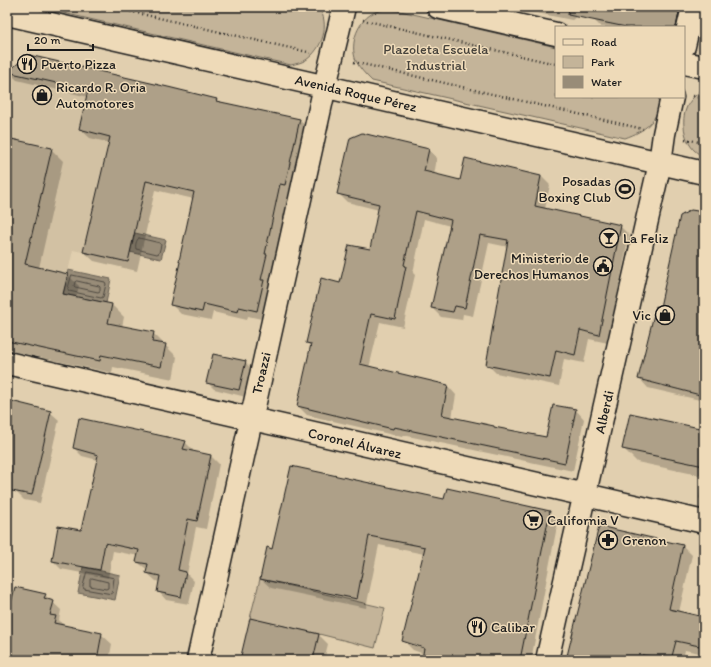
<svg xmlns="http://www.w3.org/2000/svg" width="711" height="667" font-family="Itim,sans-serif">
  <rect width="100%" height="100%" fill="#e1cfaf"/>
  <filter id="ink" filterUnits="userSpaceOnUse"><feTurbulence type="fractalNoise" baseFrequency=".025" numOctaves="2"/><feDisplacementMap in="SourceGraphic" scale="8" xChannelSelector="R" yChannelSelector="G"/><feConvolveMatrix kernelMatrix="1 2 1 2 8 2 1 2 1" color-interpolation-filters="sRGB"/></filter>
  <g filter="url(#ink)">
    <!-- built -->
    <path fill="#d2c1a3" d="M29,55L168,87L156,132L154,147L128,262L73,250L50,351L7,341V102L15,65Z"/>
    <!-- green -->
    <path fill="#c4b499" stroke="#70685a" d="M37,7H319C330,25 323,48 306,60C301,63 295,64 291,65Z
      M387,8L556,47V97H659C660,120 645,131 625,138L372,81C365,74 360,69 356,61C349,43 358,20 375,12C379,11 383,10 387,8Z
      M704,88V156C686,151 680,124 686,109C689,100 697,94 704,88Z
      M260,579L385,608L375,648L319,634L251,619L250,618Z"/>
    <!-- water -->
    <path fill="#988c78" stroke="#665f53" d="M135,233L166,240L161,259L130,252Z
      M68,270L111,279L106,303L63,294Z
      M83,567L120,575L115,600L78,593Z"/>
    <!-- shadow -->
    <path fill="#0003" d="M507,7H590L572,20Z
      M596,7H694L684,27H601L594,20Z
      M8,71L216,100L219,102L299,120L309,129L294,193L289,192L274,262L276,264L266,320L248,316L247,320L213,312L211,320L181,314L172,305L194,199L155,190L137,271L94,261L84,252L110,143L90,138L80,129L88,97L17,80Z
      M7,139L51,149L63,161L39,268L67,274L79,286L76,298L112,305L124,317L122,327L153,333L177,357L173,379L113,367L112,373L7,350Z
      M428,149L437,158L434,175L461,181L541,176L550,185L545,209L620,226L629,235L608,343L589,339L584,363L564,359L559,386L496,373L487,364L508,247L489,243L473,316L463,314L462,320L441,317L432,308L450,226L424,219L413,273L415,275L403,327L380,322L369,368L448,386L456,395L452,418L495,428L547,439L576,410L584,419L573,471L403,435L402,437L307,415L298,406L312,348L307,343L341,284L371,251L379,210L347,202L338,193Z
      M704,214V401L648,388L639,378L661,309Z
      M245,362L252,369L246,397L214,389L208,383Z
      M7,401L50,412L59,420L40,503L24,500L16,492L7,479Z
      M704,430V503L699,498L703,476L637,462L623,448Z
      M185,442L193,450V452L211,456L219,464L206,529L196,527L187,574L194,581L189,604L166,600L158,591L160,582L156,581L147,573L148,570L137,562L139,556L113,551L108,578L61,569L53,561L81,532L98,460L82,456L74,448Z
      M445,500L549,512L558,521L531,660H423L424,654L413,650L403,640L424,554L379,545L366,608L271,588L261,579L273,550Z
      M600,527L683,546L692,555L679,612L704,618V654L685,650L683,660H567Z
      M45,595L61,610L59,620L64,625L55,660H7V622Z
      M101,634L112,644L109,660H79Z
      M319,635L328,644L324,660H241Z"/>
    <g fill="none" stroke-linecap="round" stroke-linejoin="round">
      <!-- shore -->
      <path stroke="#4e4941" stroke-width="1" d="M139,238L160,243L161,245L159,253L157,254L136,249C135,246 136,240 139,238Z
        M72,275L105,282L106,284L103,297L101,298L69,291L68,289Z
        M77,281L99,286L100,287V291L98,292L75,287L74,286L75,282Z
        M87,572L114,578L112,594L84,589L83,587Z
        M92,578L108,582V588L106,589L90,586V580Z"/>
    </g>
    <!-- building -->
    <path fill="#aea088" stroke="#1c1c1c" d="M569,7H680L676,27H626L568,15Z
      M29,55L168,87L217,99L216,101L300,119L285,185L280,184L265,254H267L261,280H264L257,311L239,307L238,312L204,304L202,312L170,305L180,262L179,261L194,192L146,181L128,262L83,252L110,137L79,129L88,90L7,72Z
      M362,133L429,149L424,171L460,180L465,158L541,176L535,206L621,225L599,335L580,330L575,355L556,350L550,378L486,365L508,240L480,235L465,308L455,306L453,312L431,308L451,220L416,211L404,265L406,266L395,319L371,314L360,364L448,385L442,415L494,426V427L546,437L553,405L576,409L565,463L394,427L393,429L297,406L311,344L306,343L321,278L340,283L349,245L370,249L379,204L337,194L350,138Z
      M7,138L52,148L25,264L68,274L63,294L112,304L108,323L154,332L152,342L166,344L161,367L101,355L100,361L7,341Z
      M691,210L704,212V396L638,379L656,306L660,307L680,216Z
      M213,354L246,361L239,390L206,383Z
      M7,400L51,411L32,495L7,490Z
      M630,413L704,429V466L622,449Z
      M79,418L186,441L183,449L211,455L197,521L188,519L178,570L186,572L181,597L157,592L160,576L146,573L148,564L136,562L139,550L105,543L100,570L52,561L58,526L81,530L98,455L73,448Z
      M291,466L444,499L447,488L550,511L520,660H422L424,648L402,641L425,547L369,536L357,599L260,579L267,547L272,549Z
      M599,526L683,545L669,609L704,617V647L676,641L671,660L642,655L641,660H566Z
      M15,587L46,594L44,598L54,601L50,615L56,616L54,623L102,633L97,660H27L7,655V619Z
      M250,618L319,634L313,660H240Z"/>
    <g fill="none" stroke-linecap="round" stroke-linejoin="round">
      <defs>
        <path id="minor" d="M684,46L693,7
          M7,363L704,522
          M198,660L325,86L344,7
          M547,660L660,163L664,134L672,97"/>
        <path id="major" d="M438,7L556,34
          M7,14L704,173
          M684,63L704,67"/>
      </defs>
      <!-- minor casing -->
      <use href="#minor" stroke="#1c1c1c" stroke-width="25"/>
      <!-- major casing -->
      <use href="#major" stroke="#1c1c1c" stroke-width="25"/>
      <!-- path -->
      <path stroke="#1c1c1c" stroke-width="2.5" stroke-dasharray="1 3" stroke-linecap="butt" d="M111,7L312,53
        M304,7L322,11
        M363,20L556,64
        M354,62L643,129
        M693,96L704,99
        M685,139L704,143"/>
      <!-- minor -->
      <use href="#minor" stroke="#eedab8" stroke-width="22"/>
      <!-- major -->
      <use href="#major" stroke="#eedab8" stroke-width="22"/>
    </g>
  </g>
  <!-- icons -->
  <defs>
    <symbol id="restaurant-ring" viewBox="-11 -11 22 22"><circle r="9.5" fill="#eedab8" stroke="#1c1c1c" stroke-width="1.5"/><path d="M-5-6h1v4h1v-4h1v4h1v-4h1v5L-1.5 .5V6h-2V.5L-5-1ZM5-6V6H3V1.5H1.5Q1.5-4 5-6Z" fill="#1c1c1c"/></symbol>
    <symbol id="shop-ring" viewBox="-11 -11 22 22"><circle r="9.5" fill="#eedab8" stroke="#1c1c1c" stroke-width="1.5"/><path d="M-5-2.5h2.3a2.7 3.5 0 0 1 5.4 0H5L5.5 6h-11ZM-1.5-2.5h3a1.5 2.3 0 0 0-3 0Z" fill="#1c1c1c"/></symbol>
    <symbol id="stadium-ring" viewBox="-11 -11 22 22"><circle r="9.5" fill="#eedab8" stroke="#1c1c1c" stroke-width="1.5"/><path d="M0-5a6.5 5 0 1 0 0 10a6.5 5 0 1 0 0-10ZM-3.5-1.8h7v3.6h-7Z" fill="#1c1c1c"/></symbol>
    <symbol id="bar-ring" viewBox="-11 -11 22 22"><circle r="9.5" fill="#eedab8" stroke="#1c1c1c" stroke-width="1.5"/><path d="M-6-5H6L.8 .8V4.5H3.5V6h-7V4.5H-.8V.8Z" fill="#1c1c1c"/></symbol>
    <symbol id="civic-ring" viewBox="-11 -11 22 22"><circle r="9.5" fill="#eedab8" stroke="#1c1c1c" stroke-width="1.5"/><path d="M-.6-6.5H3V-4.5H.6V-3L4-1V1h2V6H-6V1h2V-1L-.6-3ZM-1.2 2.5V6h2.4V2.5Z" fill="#1c1c1c"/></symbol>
    <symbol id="supermarket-ring" viewBox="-11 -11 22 22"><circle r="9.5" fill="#eedab8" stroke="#1c1c1c" stroke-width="1.5"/><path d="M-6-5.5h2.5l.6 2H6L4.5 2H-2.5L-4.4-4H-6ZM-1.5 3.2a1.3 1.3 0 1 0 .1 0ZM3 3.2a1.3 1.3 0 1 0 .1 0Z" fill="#1c1c1c"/></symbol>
    <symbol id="pharmacy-ring" viewBox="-11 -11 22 22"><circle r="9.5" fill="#eedab8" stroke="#1c1c1c" stroke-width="1.5"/><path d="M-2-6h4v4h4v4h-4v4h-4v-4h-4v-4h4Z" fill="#1c1c1c"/></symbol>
  </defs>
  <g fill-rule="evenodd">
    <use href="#restaurant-ring" x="16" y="53" width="22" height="22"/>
    <use href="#shop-ring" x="31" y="84" width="22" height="22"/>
    <use href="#stadium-ring" x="614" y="178" width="22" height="22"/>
    <use href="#bar-ring" x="598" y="227" width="22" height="22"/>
    <use href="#civic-ring" x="592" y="255" width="22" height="22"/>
    <use href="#shop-ring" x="654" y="304" width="22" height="22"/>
    <use href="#supermarket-ring" x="522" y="509" width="22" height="22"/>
    <use href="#pharmacy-ring" x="597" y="529" width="22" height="22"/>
    <use href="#restaurant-ring" x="466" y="616" width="22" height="22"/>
  </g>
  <g text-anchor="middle" stroke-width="3" stroke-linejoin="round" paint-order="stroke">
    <!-- park labels -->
    <g font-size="14" fill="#46423b" stroke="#eedab8">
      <text x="436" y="54">Plazoleta Escuela<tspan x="436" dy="16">Industrial</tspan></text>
    </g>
    <!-- poi labels -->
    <g font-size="14" fill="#1c1c1c" stroke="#eedab8" text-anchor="start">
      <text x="41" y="69">Puerto Pizza</text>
      <text x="56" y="92">Ricardo R. Oria<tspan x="56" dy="16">Automotores</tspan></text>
      <text x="611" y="186" text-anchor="end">Posadas<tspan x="611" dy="16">Boxing Club</tspan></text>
      <text x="623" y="243">La Feliz</text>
      <text x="589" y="263" text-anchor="end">Ministerio de<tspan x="589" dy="16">Derechos Humanos</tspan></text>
      <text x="651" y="320" text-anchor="end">Vic</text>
      <text x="547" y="525">California V</text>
      <text x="622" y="545">Grenon</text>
      <text x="491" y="632">Calibar</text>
    </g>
    <!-- street labels -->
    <g font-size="14" fill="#1c1c1c" stroke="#eedab8">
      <text transform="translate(356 93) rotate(13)" y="5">Avenida Roque Pérez</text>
      <text transform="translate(261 373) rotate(-77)" y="5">Troazzi</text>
      <text transform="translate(604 412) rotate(-77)" y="5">Alberdi</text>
      <text transform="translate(355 443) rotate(13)" y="5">Coronel Álvarez</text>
    </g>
  </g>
  <!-- margin -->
  <rect width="711" height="667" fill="none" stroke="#eedab8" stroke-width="24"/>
  <rect x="12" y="12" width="687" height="643" fill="none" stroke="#1c1c1c" stroke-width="1.5" filter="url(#ink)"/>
  <!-- legend -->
  <rect x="555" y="26" width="130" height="72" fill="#eedab8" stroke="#9a8e7a"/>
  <rect x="563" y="39" width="20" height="6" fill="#eedab8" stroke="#9a8e7a"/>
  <text x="591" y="46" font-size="12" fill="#1c1c1c">Road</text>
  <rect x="563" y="56" width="20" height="12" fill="#c4b499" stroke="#9a8e7a"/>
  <text x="591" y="66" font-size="12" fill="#1c1c1c">Park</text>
  <rect x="563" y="76" width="20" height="12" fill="#988c78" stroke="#9a8e7a"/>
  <text x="591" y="86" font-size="12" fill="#1c1c1c">Water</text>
  <!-- scale -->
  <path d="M28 44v6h65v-6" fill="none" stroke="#1c1c1c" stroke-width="2"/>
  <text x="34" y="44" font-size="12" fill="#1c1c1c" stroke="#eedab8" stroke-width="3" paint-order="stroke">20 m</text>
</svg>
